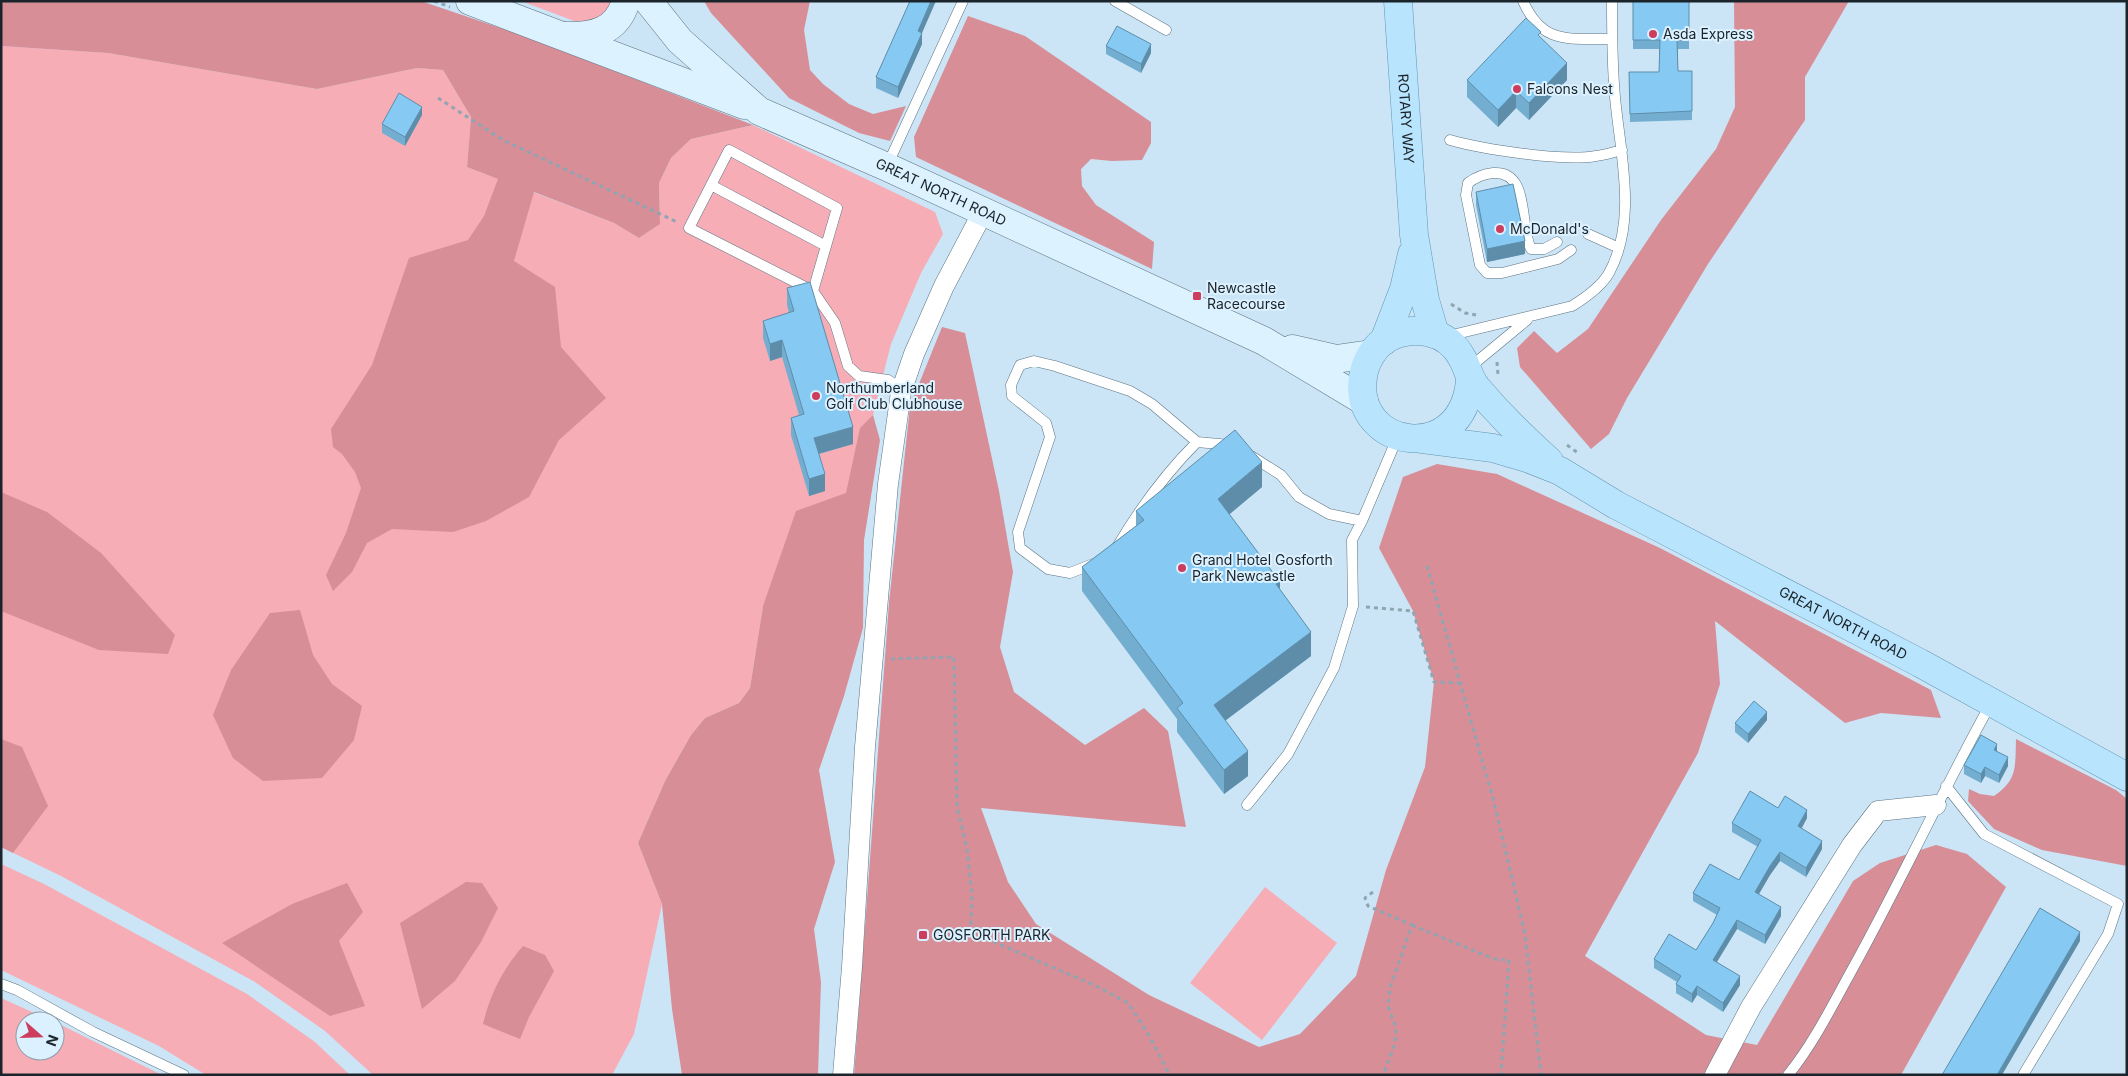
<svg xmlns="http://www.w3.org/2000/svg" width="2128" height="1076" font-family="Inter,sans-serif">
  <rect width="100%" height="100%" fill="#cbe5f6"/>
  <!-- green -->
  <path fill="#f6adb6" d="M521,1H614L609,14L590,27Z
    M1,46L108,53L317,89L417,68L443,70L471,117L467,167L614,223L639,238L660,224L659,183L671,158L691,139L753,125L935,212L943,234L921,273L891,344L873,415L863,477L763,606L750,688L739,703L705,718L691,735L665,781L638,843L662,904L634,1034L612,1075H373L325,1031L255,982L61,876L1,847Z
    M1,864L44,884L247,994L315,1042L350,1075H206L159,1046L1,970Z
    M1265,887L1337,943L1262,1040L1190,983Z
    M1,998L52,1021H25V1051H55V1022L162,1075H1Z"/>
  <!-- forest -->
  <path fill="#d78e97" d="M1,1H421L527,37L753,125L691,139L671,158L659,183L660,224L639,238L614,223L534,192L514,261L555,287L561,347L606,398L559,440L529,497L486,521L453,532L392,529L367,543L352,572L333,591L326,575L346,533L361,488L355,472L342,454L333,447L331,429L372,365L409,258L468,240L484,216L498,179L467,167L471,117L443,70L417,68L317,89L108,53L1,46Z
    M704,1H810L804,30L810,70L823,84L849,104L873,114L906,106L890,141L859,133L789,98L711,13Z
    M1734,1H1849L1805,77V120L1708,264L1627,398L1609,434L1591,449L1520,367L1517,348L1534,331L1557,353L1588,329L1661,220L1716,149L1735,107Z
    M968,16L1025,36L1151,122V143L1142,160L1112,161L1091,159L1081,169L1082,186L1096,205L1154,242L1152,269L916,157L914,137Z
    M942,327L965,333L999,491L1013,572L1000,647L1014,692L1085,745L1144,708L1168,731L1186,827L981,808L1008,882L1036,924L1149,995L1259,1047L1300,1034L1356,976L1386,870L1425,767L1434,682L1413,611L1379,548L1403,477L1437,464L1497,474L1660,548L1931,690L1941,718L1881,713L1845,723L1715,621L1720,684L1698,753L1585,956L1706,1035L1757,1045L1853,881L1880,863L1936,845L1967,854L2006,887L1901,1075H854L889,603L910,406Z
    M873,415L880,440L864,540L863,628L844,696L819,770L835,862L814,929L821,982L818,1075H682L672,1009L662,904L638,843L665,781L691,735L705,718L739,703L750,688L763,606L796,511L846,493L860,428Z
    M1,492L47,512L101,553L175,635L168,654L99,650L1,611Z
    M300,610L313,655L332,684L362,706L354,740L322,778L263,781L233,758L213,715L231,670L270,613Z
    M1,739L22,747L48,806L13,853L1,847Z
    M2016,739L2116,790L2127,799V866L2042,850L1994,829L1968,801L1969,789L1980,794L1994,796C2018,780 2015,766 2016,739Z
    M466,882L482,883L498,908L481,942L455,981L422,1009L400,923Z
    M347,883L363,912L339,941L365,1006L330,1016L222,943L292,904Z
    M523,946L545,955L554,971L529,1017L520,1039L483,1024C490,994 503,969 523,946Z"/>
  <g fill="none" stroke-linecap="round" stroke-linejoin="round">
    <defs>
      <path id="lane" d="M1115,1L1166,30
        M1523,1C1543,46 1569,38 1612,39
        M1450,140C1482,149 1563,162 1596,156C1605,155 1614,152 1622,150
        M887,166L963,1
        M711,185L826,246
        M1588,234L1619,248
        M1557,242L1544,249H1531C1519,227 1531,170 1493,173C1483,174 1476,177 1468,183L1466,195L1480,265L1487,273H1502L1558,259L1571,250
        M813,291L837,208L729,150L689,228L813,291L835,323L848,366L859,376L888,380L894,384V391H897
        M1448,336L1572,306C1585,298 1601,287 1609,273C1638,220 1620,153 1615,97C1612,65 1612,33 1612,1
        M1469,368L1527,320
        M1251,456L1281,475L1299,497L1329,514L1362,521
        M1117,547C1140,508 1165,474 1197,442L1230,445
        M1093,564L1070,573L1048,569L1020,548L1018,532L1050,437L1046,423L1012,396L1011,385L1020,365L1034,361L1055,366L1130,391L1152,404L1197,442
        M1946,786L1984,834L2118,904L2108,934L2023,1075
        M1247,805L1288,754L1334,668L1353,606L1352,540L1362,521L1398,436
        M1,984L17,990L93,1032L184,1075
        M1788,1075C1814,1043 1833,1004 1853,968C1901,881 1943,790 1991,703"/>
      <path id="street" d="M843,1075L852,967L865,747L888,484L901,392L914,354L944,286L983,212
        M1715,1075L1751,1007L1852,845L1878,811L1936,805"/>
      <g id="secondary">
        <path d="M470,1L744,105"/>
        <path id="s1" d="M648,1L680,41L759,111L887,167L1264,341L1364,401"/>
        <path d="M564,36C593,37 617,32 626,1"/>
        <path d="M1292,349L1336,359L1371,354"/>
      </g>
      <g id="primary">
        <path id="s2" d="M1398,1L1414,235L1425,300L1435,334"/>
        <path d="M1384,341L1404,289L1412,254"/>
        <path d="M1470,380C1463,467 1352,449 1363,377C1365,362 1374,347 1386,339C1412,324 1448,330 1462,358C1468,368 1469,379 1477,388C1499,414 1523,438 1549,461"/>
        <path id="s3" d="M1422,439L1493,448L1527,458L1560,471L1616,505L1920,663L2127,777"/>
      </g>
    </defs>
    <!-- lane casing -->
    <use href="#lane" stroke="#5c7382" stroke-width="11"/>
    <!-- street casing -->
    <use href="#street" stroke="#5c7382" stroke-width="21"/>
    <!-- secondary casing -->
    <use href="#secondary" stroke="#5c7382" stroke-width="29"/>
    <!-- primary casing -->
    <use href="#primary" stroke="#6395b2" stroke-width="29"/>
    <!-- path -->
    <path stroke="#90a5b2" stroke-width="3" stroke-dasharray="4 4" stroke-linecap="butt" d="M434,1L450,7
      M438,98L503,140L677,222
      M1451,304L1465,313L1476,315
      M1497,362L1498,375
      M1567,445L1578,453
      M1427,566L1494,802L1525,934L1541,1075
      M1366,607L1413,611L1434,682L1460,683
      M891,659L954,657L957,806L967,849L972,895L971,924L985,938L1096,986L1128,1003L1146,1030L1170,1075
      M1373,892L1365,898L1368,906L1412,925L1390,988L1388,1006L1396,1028L1395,1044L1383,1075
      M1412,925L1494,959L1509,960L1501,1075"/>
    <!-- lane -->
    <use href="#lane" stroke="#fff" stroke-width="10"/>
    <!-- street -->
    <use href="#street" stroke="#fff" stroke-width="20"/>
    <!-- secondary -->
    <use href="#secondary" stroke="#dcf2fe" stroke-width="28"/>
    <!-- primary -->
    <use href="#primary" stroke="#b9e4fd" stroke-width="28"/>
  </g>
  <!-- wall -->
  <path fill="#73aed1" d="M1633,1H1689V49H1678V71H1692V120L1630,122L1629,72H1659V49H1633Z
    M922,33V44L898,98L876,88V77Z
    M1541,38L1567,80L1529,120L1516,108L1498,127L1467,97V80Z
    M1106,46L1151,53L1141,73L1106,54Z
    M422,115L405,146L382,133V124Z
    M1476,192L1525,254L1487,262L1476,205Z
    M787,288L853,444L819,454L825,491L809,496L791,435V418L799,415L782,357L770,361L763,338V321L789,313L787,305Z
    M1262,487L1229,514L1280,589L1311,656L1225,721L1248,776L1224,794L1177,732V719L1082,591V567L1136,526V511Z
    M1767,720L1748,743L1735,732V723Z
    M1997,752L2008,766L1999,783L1985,776L1981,783L1964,774V765Z
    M1778,808L1807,818L1801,829L1822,849L1806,877L1780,861L1770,875L1758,895L1781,916L1765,944L1737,929L1717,962L1740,985L1723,1012L1697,995L1692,1003L1676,993V984L1677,982L1654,968V959L1696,950L1713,923L1717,915L1693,901V893L1739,880L1758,847L1732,832V823Z"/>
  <!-- shaded-wall -->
  <path fill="#5e8daa" d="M931,1H936L922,33V44L898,98V87L918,31Z
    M1151,44V53L1141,73V64Z
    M1567,63V80L1529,120V103Z
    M1516,91V108L1498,127V110Z
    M422,107V115L405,146V137Z
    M1525,241V254L1487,262V249Z
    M782,340V357L770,361V344Z
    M853,427V444L814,455V438Z
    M1262,462V487L1218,524V499Z
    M825,474V491L809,496V479Z
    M1280,582V606L1276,584Z
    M1311,632V656L1214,729V705Z
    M1767,712V720L1748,743V734Z
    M1997,744V752L1994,750Z
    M1248,751V776L1224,794V770Z
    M2008,757V766L1999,783V775Z
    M1985,767V776L1981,783V774Z
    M1807,810V818L1798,835V826Z
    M1822,841V849L1806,877V868Z
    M1780,852V861L1770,875L1755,901V892L1770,866Z
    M1781,907V916L1765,944V935Z
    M1737,920V929L1713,968V960Z
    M2080,932V941L2002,1075H1997Z
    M1740,976V985L1723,1012V1003Z
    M1697,986V995L1692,1003V994Z"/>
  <!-- building -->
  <path fill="#86caf3" stroke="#5e8daa" d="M910,1H931L918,31L922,33L898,87L876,77Z
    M1633,1H1689V40H1677L1678,71H1692V111L1630,114L1629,72H1659L1660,40H1633Z
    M1526,18L1541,32L1538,35L1567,63L1529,103L1516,91L1498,110L1467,80Z
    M1117,26L1151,44L1141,64L1106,46Z
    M399,93L422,107L405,137L382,124Z
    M1513,184L1525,241L1487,249L1476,192Z
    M810,282L853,427L814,438L825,474L809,479L791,418L804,414L782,340L770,344L763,321L794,311L787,288Z
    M1235,430L1262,462L1218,499L1280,582L1276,584L1311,632L1214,705L1248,751L1224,770L1177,708L1183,703L1082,567L1144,520L1136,511Z
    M1754,701L1767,712L1748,734L1735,723Z
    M1981,735L1997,744L1994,750L2008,757L1999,775L1985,767L1981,774L1964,765Z
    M1750,791L1778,808L1785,796L1807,810L1798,826L1822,841L1806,868L1780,852L1770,866L1755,892L1781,907L1765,935L1737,920L1713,960L1740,976L1723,1003L1697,986L1692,994L1676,984L1681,976L1654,959L1669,934L1696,950L1713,923L1720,908L1693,893L1710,864L1739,880L1761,840L1732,823Z
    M2040,908L2080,932L1997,1075H1942Z"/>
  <!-- markers -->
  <g fill="#cd3e5e" stroke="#dcf1ff" stroke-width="2">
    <circle cx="1653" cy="34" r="5"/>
    <circle cx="1517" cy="89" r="5"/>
    <circle cx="1500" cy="229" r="5"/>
    <rect x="1192" y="291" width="10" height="10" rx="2.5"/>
    <circle cx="816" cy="396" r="5"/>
    <circle cx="1182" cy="568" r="5"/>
    <rect x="918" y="930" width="10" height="10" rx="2.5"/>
  </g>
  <g text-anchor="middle" stroke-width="4" stroke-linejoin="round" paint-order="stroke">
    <!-- poi labels -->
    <g font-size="14" fill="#1a242a" stroke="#dcf1ff" text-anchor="start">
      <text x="1663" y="39">Asda Express</text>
      <text x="1527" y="94">Falcons Nest</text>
      <text x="1510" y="234">McDonald's</text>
      <text x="1207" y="293">Newcastle<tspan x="1207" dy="16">Racecourse</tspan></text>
      <text x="826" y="393">Northumberland<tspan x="826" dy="16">Golf Club Clubhouse</tspan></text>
      <text x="1192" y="565">Grand Hotel Gosforth<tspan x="1192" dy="16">Park Newcastle</tspan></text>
      <text x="933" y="940">GOSFORTH PARK</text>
    </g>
    <!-- street labels -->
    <g font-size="14" fill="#1a242a" stroke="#dcf1ff">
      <text dy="5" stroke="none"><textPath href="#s2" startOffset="118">ROTARY WAY</textPath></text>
      <text dy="5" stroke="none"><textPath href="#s1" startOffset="356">GREAT NORTH ROAD</textPath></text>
      <text dy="5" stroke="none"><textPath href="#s3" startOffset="464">GREAT NORTH ROAD</textPath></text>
    </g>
  </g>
  <!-- border -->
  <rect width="2128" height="1076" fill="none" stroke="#1a242a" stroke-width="5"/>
  <!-- north arrow -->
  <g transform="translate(40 1036) rotate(110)"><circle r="24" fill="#dcf1ff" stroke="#8e9faa"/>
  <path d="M0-4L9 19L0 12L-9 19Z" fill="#cd3e5e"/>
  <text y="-8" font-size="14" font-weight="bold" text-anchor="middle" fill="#1a242a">N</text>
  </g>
</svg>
